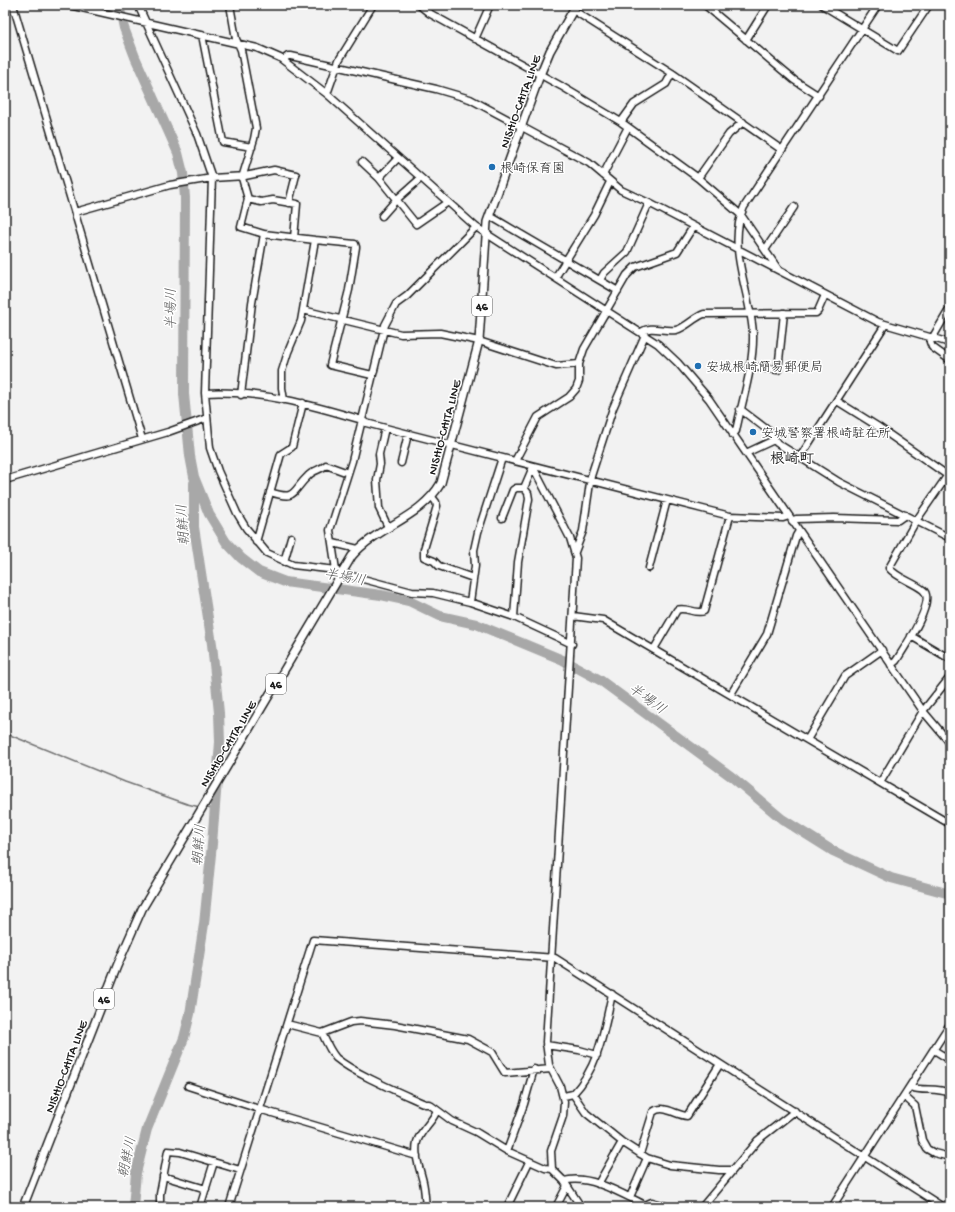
<svg xmlns="http://www.w3.org/2000/svg" width="955" height="1212" font-family="'Gochi Hand','Klee One',sans-serif">
  <rect width="100%" height="100%" fill="#f2f2f2"/>
  <filter id="ink" filterUnits="userSpaceOnUse"><feTurbulence type="fractalNoise" baseFrequency=".025" numOctaves="2"/><feDisplacementMap in="SourceGraphic" scale="8" xChannelSelector="R" yChannelSelector="G"/><feConvolveMatrix kernelMatrix="1 2 1 2 8 2 1 2 1" color-interpolation-filters="sRGB"/></filter>
  <g filter="url(#ink)">
    <g fill="none" stroke-linecap="round" stroke-linejoin="round">
      <!-- stream -->
      <path stroke="#707070" stroke-width="1.5" d="M5,733L125,782L187,804L200,807
        M206,808L214,809"/>
      <!-- river -->
      <path stroke="#a8a8a8" stroke-width="10" d="M119,5L124,28L135,57L178,153L183,173L185,198L184,394L190,456L194,477L209,514L226,542L241,558L259,572L285,582L381,595L409,601L440,616L476,624L563,660L600,680L732,777L782,819L833,851L891,878L950,894
        M133,1207L136,1173L147,1129L184,1038L190,1014L204,924L212,844L220,742L219,713L212,644L194,527V483"/>
      <defs>
        <path id="minor" d="M13,5L142,439
          M69,5L257,48L280,58L327,94L476,227L658,344L678,363L709,399L923,711L950,743
          M138,5L197,134L212,178L205,393L210,448L218,471L237,513L246,528L267,553L293,565L336,570L337,572L412,592L433,593L470,602L514,617L572,644
          M230,5L236,39L241,50L256,128L254,139L242,178L248,199L241,227L264,234L315,240L301,321L288,352L282,371V388L284,400
          M419,5L429,13L561,86L621,122L698,178L741,215L778,269
          M705,5L794,80L819,96
          M822,5L898,51L929,5
          M573,10L672,73L782,150
          M202,35L223,142L252,147
          M475,39L490,5
          M746,40L768,5
          M283,60L288,56H291L436,89L470,99L589,163L621,190L649,203L878,322L950,343
          M327,94L339,60L373,5
          M621,122L634,104L666,84L672,73
          M362,162L379,178L416,224L448,202
          M603,175L628,127
          M379,178L398,158
          M698,178L729,134L743,122
          M248,199L261,202L273,200L297,204L294,238
          M75,212L170,185L212,178L245,176L274,170L296,175L289,203
          M382,216L396,200L421,178
          M490,216L618,291
          M315,240L355,244L356,247L349,290L330,365L372,375
          M765,250L794,207
          M555,278L594,215L610,182
          M600,280L604,273L627,252L649,203
          M950,308L930,342L932,347L950,360
          M303,310L401,334L440,333L479,341L556,366L579,364
          M641,332C652,325 663,332 676,330C687,327 693,318 704,314L816,313L818,311L825,295
          M749,366L778,370L784,313
          M205,393C259,390 312,405 362,420L366,423L730,516L783,518L789,516
          M241,395L252,303L264,234
          M837,401L877,426L950,477
          M740,409L769,431L777,443L839,482L950,538
          M385,428L379,454L380,464L377,480L379,508L388,527
          M733,435L736,431C742,401 754,365 753,334C751,293 726,247 744,207L878,5
          M746,453L774,440
          M800,457L885,325
          M515,461L538,417L569,397L576,389L579,381V364L584,349L627,275L635,267L677,252L693,227
          M401,463L408,434
          M533,467L570,538L576,558L546,1042L549,1065L560,1086L564,1102L563,1116L551,1151L552,1169L564,1181L581,1207
          M5,480L168,432L207,418
          M270,492C297,501 291,492 308,476C313,470 321,470 326,465L348,473
          M432,497L436,502L437,506L424,549V557L434,561L439,566L473,578
          M502,518L513,490L516,488H524
          M792,521L796,519L834,518L898,520L905,515
          M256,542L281,454L292,447L303,403
          M333,543L358,549
          M575,552L583,531L591,476L613,408L645,335
          M284,562L291,537
          M649,568L667,500
          M336,570L330,530L352,461L385,325L396,304L407,296L476,227
          M470,602L475,566L474,550L478,532L502,458
          M573,616L603,620L950,824
          M514,617L518,562L529,499L528,493L524,488L533,467
          M911,636L950,659
          M654,649L677,610C685,606 696,615 704,611L730,516
          M891,665L896,661C903,650 937,600 923,590C913,582 897,578 889,568L916,521L950,472
          M731,694L767,634L796,536L799,531
          M807,740L845,676L882,650
          M880,783L923,711L950,677
          M287,1024L322,1033L351,1022L360,1021L395,1025L468,1039L492,1052L505,1073L551,1069
          M322,1033C326,1042 330,1051 336,1058C355,1074 401,1093 425,1104H429L452,1121L476,1132L507,1151L545,1168L552,1169
          M546,1045L579,1050L597,1055
          M934,1050L950,1060
          M188,1086L259,1109L417,1156
          M910,1087C923,1092 935,1087 950,1093
          M573,1094C599,1067 604,1030 612,994
          M564,1096L573,1094L586,1113L622,1142L647,1158L670,1165L719,1170H732
          M904,1096L915,1106L922,1140L927,1149L934,1153L950,1157
          M507,1151L524,1104L534,1069
          M640,1154L653,1112C664,1104 675,1115 687,1116L720,1064
          M163,1176L206,1189
          M564,1181C590,1174 622,1194 645,1205L652,1202L669,1207
          M598,1184L622,1142
          M630,1197L647,1158
          M160,1204L172,1207
          M5,1205L11,1207
          M160,1207V1194L168,1151L180,1152L240,1170
          M200,1207L214,1162
          M229,1207L313,940L555,958L943,1207
          M426,1207C425,1199 425,1190 423,1182C420,1169 414,1155 417,1142C421,1129 433,1122 437,1110
          M507,1207L529,1162
          M556,1207L567,1186
          M702,1207L758,1140L795,1111
          M832,1207L950,1024"/>
        <path id="major" d="M23,1207L117,966L142,909L352,556C379,525 420,519 441,483L479,341L487,222L540,75L550,51L576,5"/>
      </defs>
      <!-- minor casing -->
      <use href="#minor" stroke="#1c1c1c" stroke-width="9"/>
      <!-- major casing -->
      <use href="#major" stroke="#1c1c1c" stroke-width="10"/>
      <!-- minor -->
      <use href="#minor" stroke="#fff" stroke-width="6"/>
      <!-- major -->
      <use href="#major" stroke="#fff" stroke-width="7"/>
    </g>
  </g>
  <!-- markers -->
  <g fill="#1f6fb2" stroke="#fff" stroke-width="1.5">
    <circle cx="492" cy="167" r="4"/>
    <circle cx="698" cy="366" r="4"/>
    <circle cx="753" cy="432" r="4"/>
  </g>
  <g text-anchor="middle" stroke-width="3" stroke-linejoin="round" paint-order="stroke">
    <!-- shield labels -->
    <g fill="#fff" stroke="#606060" stroke-width="1">
      <rect x="472" y="296" width="20" height="20" rx="3"/>
      <rect x="266" y="674" width="20" height="20" rx="3"/>
      <rect x="94" y="989" width="20" height="20" rx="3"/>
    </g>
    <g font-size="12" font-weight="bold" fill="#1c1c1c">
      <text x="482" y="310">46</text>
      <text x="276" y="688">46</text>
      <text x="104" y="1003">46</text>
    </g>
    <!-- street labels -->
    <g font-size="13" fill="#1c1c1c" stroke="#fff">
      <text transform="translate(519 101) rotate(-70)" y="5">NISHIO-CHITA LINE</text>
      <text transform="translate(443 427) rotate(-75)" y="5">NISHIO-CHITA LINE</text>
      <text transform="translate(227 743) rotate(-59)" y="5">NISHIO-CHITA LINE</text>
      <text transform="translate(65 1066) rotate(-69)" y="5">NISHIO-CHITA LINE</text>
    </g>
    <!-- poi labels -->
    <g font-size="13" fill="#1c1c1c" stroke="#fff" text-anchor="start">
      <text x="500" y="172">根崎保育園</text>
      <text x="706" y="371">安城根崎簡易郵便局</text>
      <text x="761" y="437">安城警察署根崎駐在所</text>
    </g>
    <!-- water labels -->
    <g font-size="14" font-style="italic" fill="#5b5b5b" stroke="#fff">
      <text transform="translate(170 309) rotate(-90)" y="5">半場川</text>
      <text transform="translate(182 525) rotate(-94)" y="5">朝鮮川</text>
      <text transform="translate(345 576) rotate(10)" y="5">半場川</text>
      <text transform="translate(648 698) rotate(36)" y="5">半場川</text>
      <text transform="translate(198 845) rotate(-85)" y="5">朝鮮川</text>
      <text transform="translate(126 1157) rotate(-78)" y="5">朝鮮川</text>
    </g>
    <!-- quarter labels -->
    <g font-size="15" font-weight="bold" fill="#1c1c1c" stroke="#fff">
      <text x="792" y="463">根崎町</text>
    </g>
  </g>
  <!-- margin -->
  <rect width="955" height="1212" fill="none" stroke="#fff" stroke-width="20"/>
  <rect x="10" y="10" width="935" height="1192" fill="none" stroke="#1c1c1c" stroke-width="1.5" filter="url(#ink)"/>
</svg>
